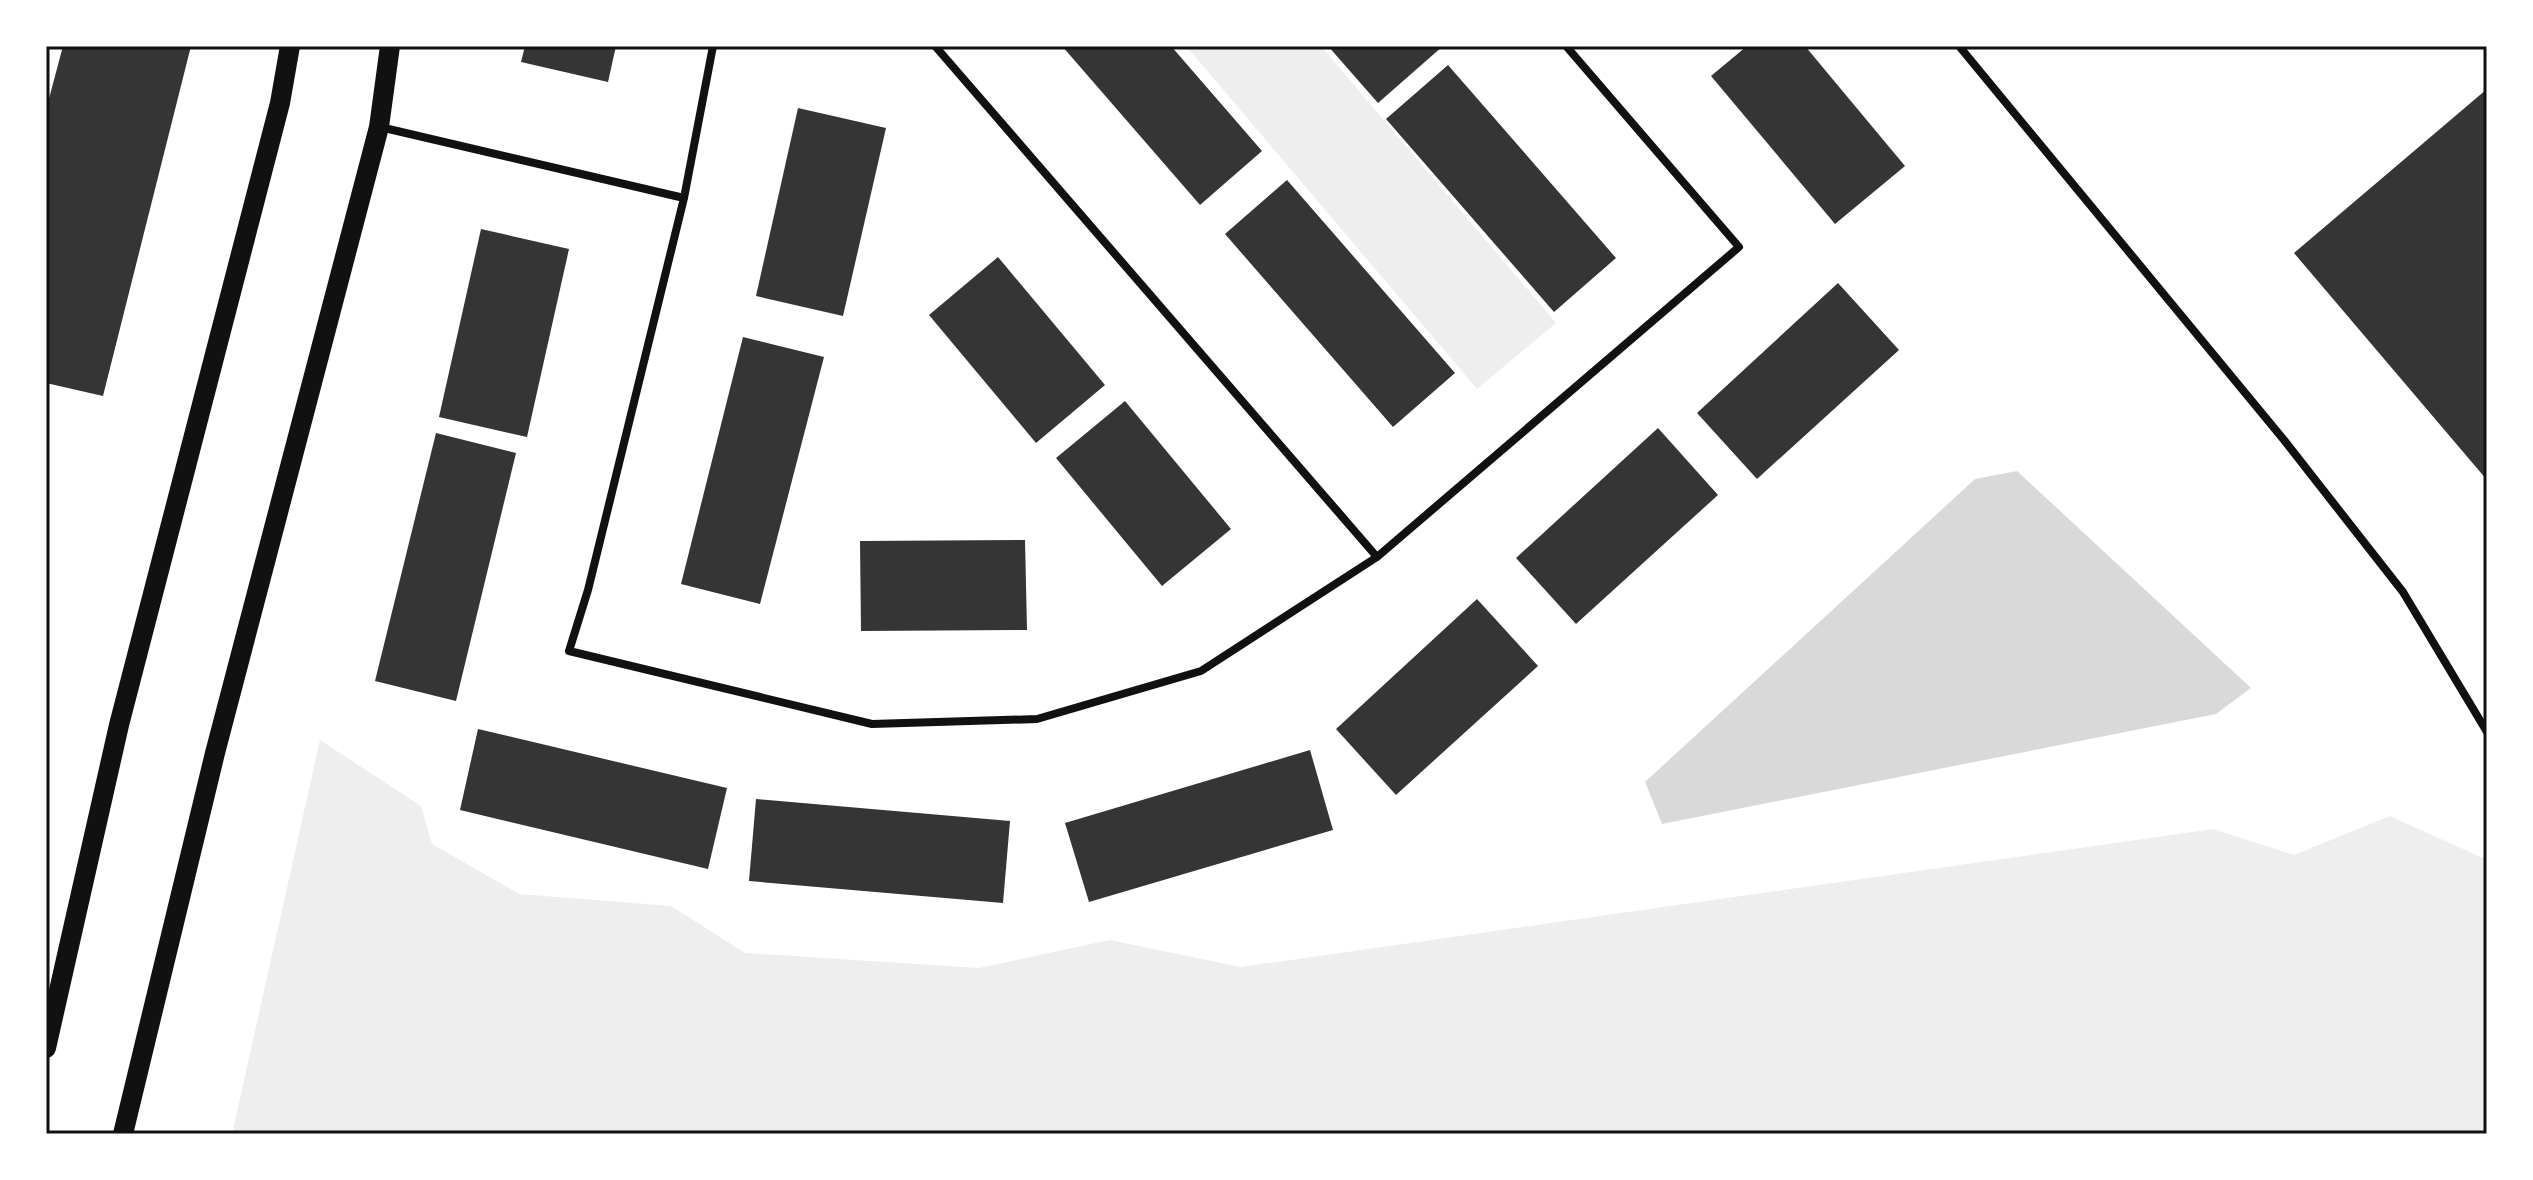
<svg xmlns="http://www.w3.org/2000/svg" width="2533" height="1180" font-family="'Titillium Web',sans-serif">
  <rect width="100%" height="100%" fill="#fff"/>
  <!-- green -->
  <path fill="#eee" d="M1186,46H1321L1556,323L1477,389Z
    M320,740L421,806L432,844L519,894L671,906L745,953L979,968L1110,940L1241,967L2213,829L2294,855L2390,816L2487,860V1134H232Z"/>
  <!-- water -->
  <path fill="#d9d9d9" d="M2017,471L2251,688L2216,714L1662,824L1645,782L1975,479Z"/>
  <!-- building -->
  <path fill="#353535" d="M63,46H191L103,396L46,383V110Z
    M525,46H616L608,82L521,62Z
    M1062,46H1171L1262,151L1200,205Z
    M1328,46H1443L1378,103Z
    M1747,46H1805L1905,166L1835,224L1711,76Z
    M1448,65L1616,258L1554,312L1386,119Z
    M2487,89V480L2294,253Z
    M798,108L886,128L843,316L756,296Z
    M1287,180L1455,373L1393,427L1225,234Z
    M481,229L569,249L527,437L439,417Z
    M998,257L1105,385L1036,443L929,315Z
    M1838,283L1899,350L1757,479L1697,413Z
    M743,337L824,357L760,604L681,584Z
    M1125,401L1231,529L1162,586L1056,458Z
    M1658,428L1718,495L1576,624L1516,558Z
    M436,433L516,453L456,701L375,681Z
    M1025,540L1027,630L861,631L860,541Z
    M1477,599L1538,666L1396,795L1336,729Z
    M478,729L727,788L708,869L460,810Z
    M1310,750L1333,830L1089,902L1065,823Z
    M756,799L1010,821L1003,903L749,881Z"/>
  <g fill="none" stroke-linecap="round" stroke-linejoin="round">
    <!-- minor -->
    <path stroke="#111" stroke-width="8" d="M713,46L684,198L588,590L569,651L872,724L1037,719L1201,671L1377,557L1739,247L1566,46
      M935,46L1377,557
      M1959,46L2284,440L2403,592L2487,732
      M380,127L684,198"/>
    <!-- primary -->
    <path stroke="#111" stroke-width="20" d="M46,1048L119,725L280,103L290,46
      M123,1134L215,753L379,127L390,46"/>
  </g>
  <!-- border -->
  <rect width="2533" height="1180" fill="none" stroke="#ffffff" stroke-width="96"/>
  <rect x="48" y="48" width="2437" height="1084" fill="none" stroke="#111" stroke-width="3"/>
</svg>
